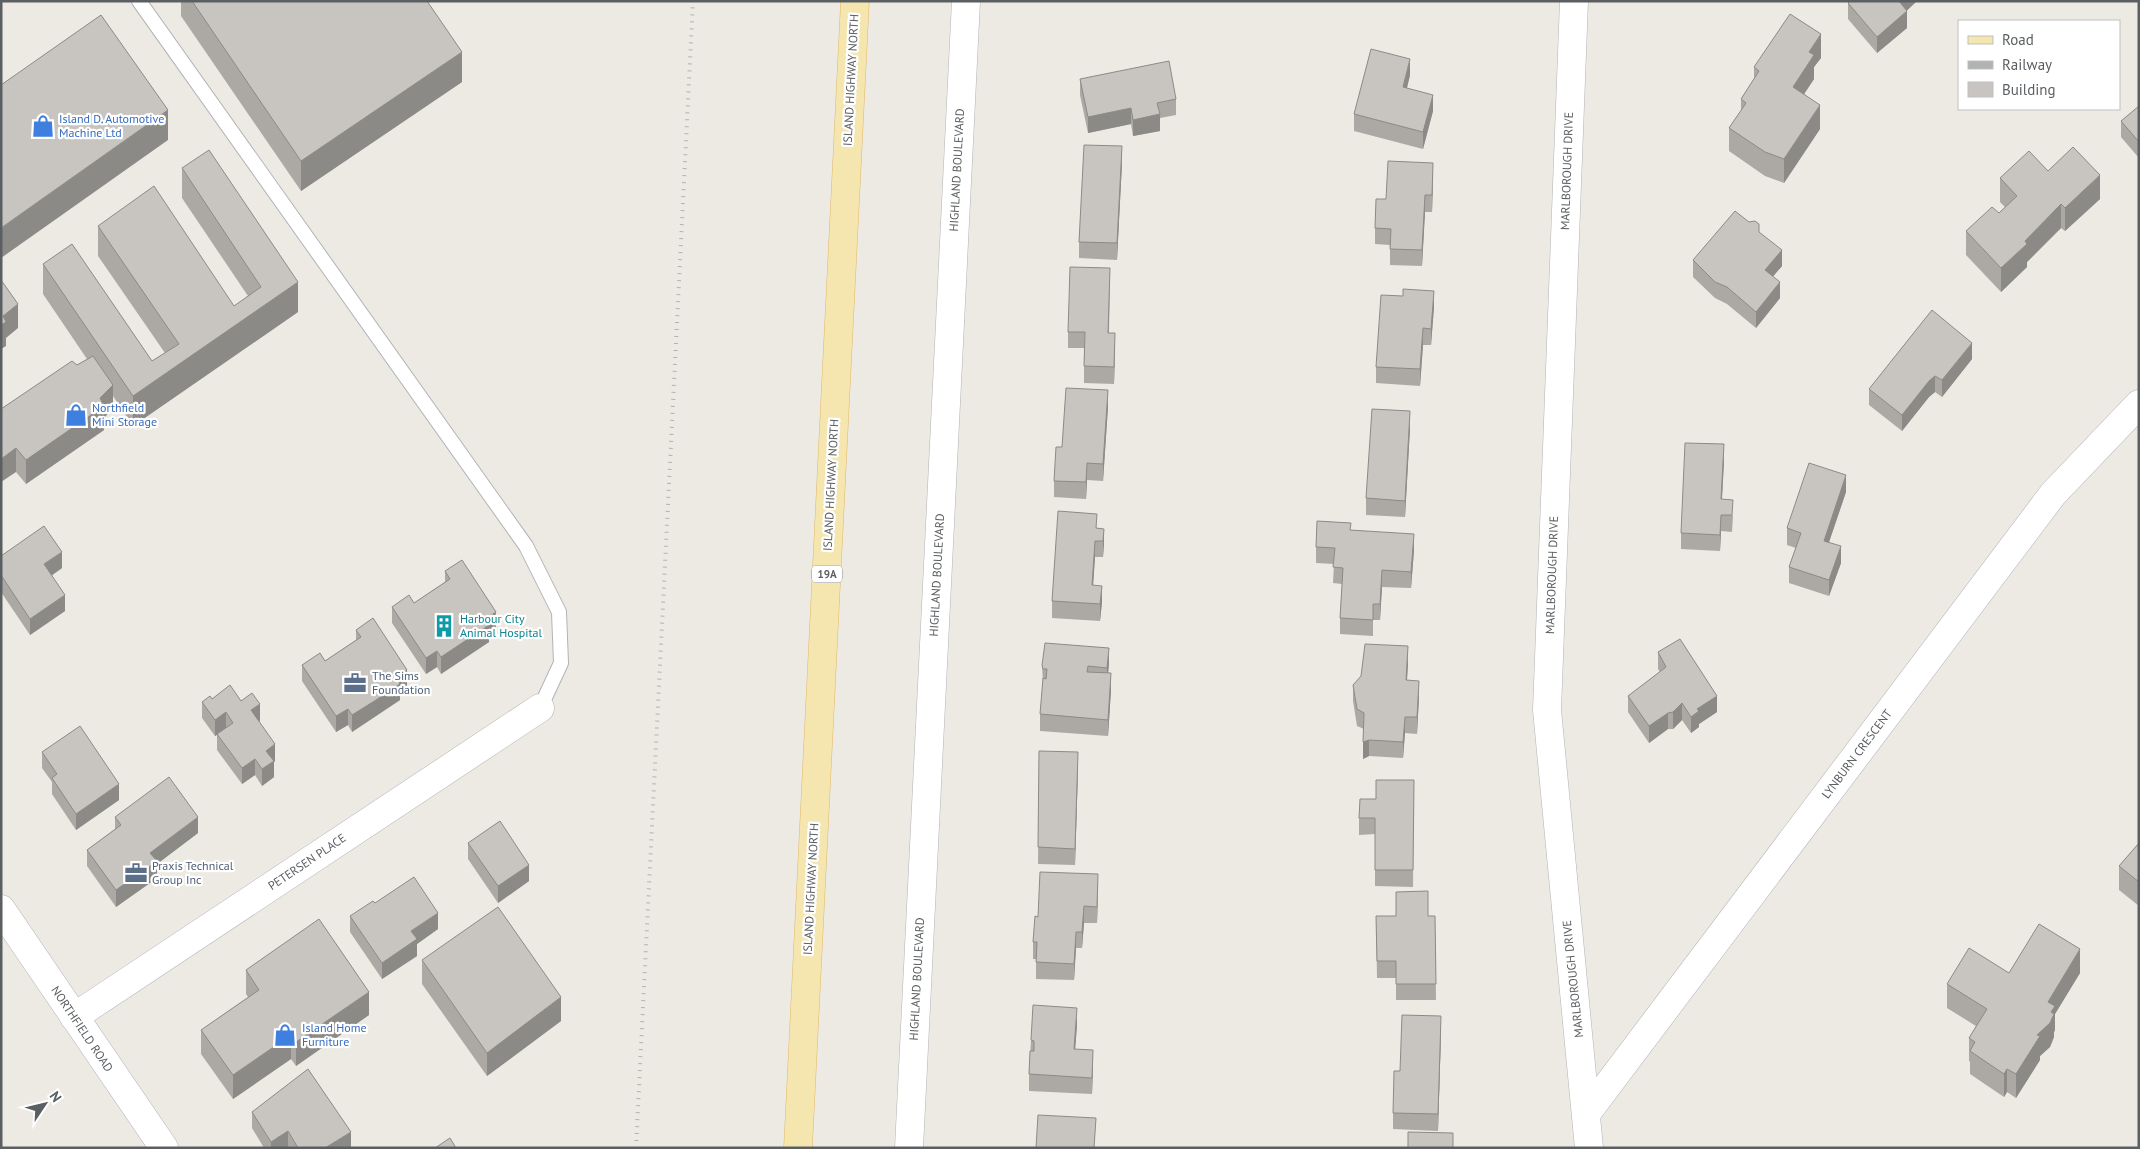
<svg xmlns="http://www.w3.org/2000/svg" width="2140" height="1149" font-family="'PT Sans',sans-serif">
  <rect width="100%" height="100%" fill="#eceae3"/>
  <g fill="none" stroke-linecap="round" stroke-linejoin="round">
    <defs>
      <path id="service" d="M139,1L526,546L559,612L561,663L540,708"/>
      <path id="minor" d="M1574,1L1547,710L1589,1148
        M74,1017L540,708
        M1586,1114L2053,494L2139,404
        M909,1148L966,1"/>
      <path id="tertiary" d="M1,909L164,1148"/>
      <path id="primary" d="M798,1148L855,1"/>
    </defs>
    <!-- service casing -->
    <use href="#service" stroke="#b0b4b7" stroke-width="16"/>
    <!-- minor casing -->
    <use href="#minor" stroke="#b0b4b7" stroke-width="29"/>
    <!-- tertiary casing -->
    <use href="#tertiary" stroke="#b0b4b7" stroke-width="29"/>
    <!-- primary casing -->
    <use href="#primary" stroke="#e0b868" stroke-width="29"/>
    <!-- service -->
    <use href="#service" stroke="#fff" stroke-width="14"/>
    <!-- minor -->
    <use href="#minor" stroke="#fff" stroke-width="28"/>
    <!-- tertiary -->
    <use href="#tertiary" stroke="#fff" stroke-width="28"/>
    <!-- primary -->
    <use href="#primary" stroke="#f5e6af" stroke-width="28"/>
    <!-- rail -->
    <path stroke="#b1b2b2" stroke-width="4" stroke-dasharray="1 6" stroke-linecap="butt" d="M636,1148L693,1"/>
  </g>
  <!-- wall -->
  <path fill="#aca9a5" d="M181,1H427L462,82L301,191L181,16Z
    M1850,1H1917L1906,11L1907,28L1877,53L1848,19V3Z
    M1821,58L1814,67V79L1804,94L1820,129L1784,183L1765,176L1729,151V128L1741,111V99L1754,79V67Z
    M1410,75L1407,88L1433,111L1423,149L1354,131V114Z
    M1080,79L1176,99V115L1160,118V131L1133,136L1131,124L1088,133L1080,95Z
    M2139,106V158L2121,137V121Z
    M1122,163L1117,260L1079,258V242Z
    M182,168L298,312L133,426L113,396V408L104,418V430L26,484L16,472L1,409L87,359L43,294V264L152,361L165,353L98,256V226L234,306L248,296L182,198Z
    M2048,171L2100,199L2065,231L2061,228L2027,262V267L2001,292L1966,255V231L1999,213L2005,207L2000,202V178Z
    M1433,180L1432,212H1425L1422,266L1390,265V245L1375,244V228L1386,199Z
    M1759,232L1782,266L1773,276L1780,298L1756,328L1727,304L1715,298L1693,277V260Z
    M1110,284L1109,333L1115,349L1114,384L1084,383V348H1068V332Z
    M1434,307L1431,345H1423L1420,386L1376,383V367Z
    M1972,359L1942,397L1935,392L1929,397L1902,431L1869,405V389Z
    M1108,407L1103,481L1087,480L1086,499L1054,497V481L1062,447Z
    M1410,428L1405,517L1366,515V498Z
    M1724,461L1722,499L1733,516L1732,532L1721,531L1720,551L1681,549V533Z
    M1846,492L1829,542L1841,563L1829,596L1789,583V567L1796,548L1787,545V528Z
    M1097,528L1104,529L1103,557H1095L1093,585L1102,602L1100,621L1052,618V601Z
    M1351,530L1414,550L1411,588L1382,587L1380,620H1373V636L1340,634V618L1342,584L1333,583L1334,564L1316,563V547Z
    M1,556L62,568L52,575L65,611L30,635L1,592Z
    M445,571L496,628L489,632V642L441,674L437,667L426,674L392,623V607L414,603L445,582Z
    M356,630L407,686L400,690V700L352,732L348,725L336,732L302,681V665L325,661L356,640Z
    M1658,652L1717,712L1699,724V727L1691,733L1682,720L1673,729H1668L1649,743L1628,712V696L1660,672L1658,669Z
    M1408,663L1407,680L1419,697L1417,734L1405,733L1403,758L1369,756L1363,759L1364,729L1357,726L1353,701V685Z
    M1109,664L1108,673L1111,690L1108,736L1040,731V714L1043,683L1042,665Z
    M212,699L260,721H259L275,761L274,762V777L262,786L255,775L242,784L217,750V735L215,736L202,718V702Z
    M1039,751L1078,768L1075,865L1038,864Z
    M42,752L119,800L76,830L52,794V782L42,768Z
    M1414,780L1413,887L1375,886V834L1359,835V818L1376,799Z
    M115,817L198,833L157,864V878L116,907L87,866V850L115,829Z
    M468,843L529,881L498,903L468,859Z
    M2139,843V906L2119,890V866Z
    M1098,891L1097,923H1084L1082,948H1076L1074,980L1036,979V959H1033V942L1038,917Z
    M350,916L438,929L417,944V956L382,979L350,932Z
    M1376,916H1435L1436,1000H1396V978H1377Z
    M422,960L561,1021L487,1076L422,984Z
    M246,970L369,1015L296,1066L291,1059L233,1099L201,1054V1030L248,997L246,994Z
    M2009,973H2080L2055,1014V1030L2054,1032V1037L2050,1047L2040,1056V1060L2016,1098L2007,1092L2004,1097L1970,1074V1062L1969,1061V1038L1976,1026L1947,1008V984Z
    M1077,1025L1075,1049L1093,1066L1092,1094L1029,1091V1074L1031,1040Z
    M1441,1032L1438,1131L1393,1129V1113L1400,1071Z
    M252,1112L351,1148H264L252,1128Z"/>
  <!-- shaded-wall -->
  <path fill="#8c8a86" d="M1899,1H1917L1899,18Z
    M1907,11V28L1877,53V37Z
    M1821,34V58L1814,67V79L1793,111V87L1809,52Z
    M462,52V82L301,191V161Z
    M1410,59V75L1403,104V87Z
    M1433,95V111L1423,149V132Z
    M1820,105V129L1784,183V159Z
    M1131,108V124L1088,133V117Z
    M168,110V140L1,258V228Z
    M1160,114V131L1133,136V120Z
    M1122,146V163L1117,260V243Z
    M1433,163V180L1432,212V195Z
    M2100,175V199L2065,231V208Z
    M1425,195V212L1422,266V250Z
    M2061,204V228L2027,262V267L2001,292V268L2025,241Z
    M1782,250V266L1765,286V270Z
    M298,282V312L133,426V396Z
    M1780,282V298L1756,328V312Z
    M1434,291V307L1431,345V329Z
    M18,304V328L6,338V346L1,349V325L3,316Z
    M1423,328V345L1420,386V369Z
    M1115,333V349L1114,384V367Z
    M1972,343V359L1942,397V380Z
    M1935,376V392L1929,397L1902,431V415L1929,381Z
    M113,385V408L104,418V430L26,484V460L100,398Z
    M1108,390V407L1103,481V464Z
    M1410,411V428L1405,517V501Z
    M1724,444V461L1721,516V499Z
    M16,448V472L1,482V459Z
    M1087,463V480L1086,499V482Z
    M1846,475V492L1824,557V541Z
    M1721,515V531L1720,551V535Z
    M1104,529V545L1103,557V541Z
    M1414,534V550L1411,588V572Z
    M1095,541V557L1092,601V585Z
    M1841,546V563L1829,596V580Z
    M62,552V568L44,581V564Z
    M1382,570V587L1380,620V604Z
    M1102,586V602L1100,621V604Z
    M65,595V611L30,635V619Z
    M496,612V628L489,632V642L441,674V657L485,619Z
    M1408,646V663L1406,696V680Z
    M1109,648V664L1107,684V668Z
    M437,651V667L426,674V658Z
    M407,670V686L400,690V700L352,732V715L396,677Z
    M1111,673V690L1108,736V720Z
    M1419,681V697L1417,734V717Z
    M1717,696V712L1699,724V727L1691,733V717L1697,709Z
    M1682,703V720L1673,729V712Z
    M260,704V721L251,726V710Z
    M348,709V725L336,732V716Z
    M226,712V729L215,736V720Z
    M1668,713V729L1649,743V726Z
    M1405,717V733L1403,758V742Z
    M1369,740V756L1363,759V742Z
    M275,744V761L274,762V777L262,786V769L266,751Z
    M1078,752V768L1075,865V849Z
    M255,759V775L242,784V768Z
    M119,784V800L76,830V814Z
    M198,817V833L157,864V878L116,907V890L150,853Z
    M529,865V881L498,903V886Z
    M1098,874V891L1097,923V907Z
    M1084,906V923L1082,948V932Z
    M438,913V929L417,944V956L382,979V963L411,931Z
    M1076,932V948L1074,980V964Z
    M2080,949V973L2055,1014V1030L2054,1032V1037L2050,1047L2040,1056V1060L2016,1098V1074L2037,1035L2048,1002Z
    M369,992V1015L296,1066V1042Z
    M561,997V1021L487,1076V1053Z
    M1077,1008V1025L1074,1065V1049Z
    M1441,1016V1032L1438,1131V1114Z
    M291,1035V1059L233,1099V1075Z
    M1093,1050V1066L1092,1094V1078Z
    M2007,1069V1092L2004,1097V1074Z
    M288,1131V1147L271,1148V1142Z
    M351,1132V1148H325Z"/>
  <!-- building -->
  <path fill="#c8c5c0" stroke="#8c8a86" d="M192,1H427L462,52L301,161Z
    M1850,1H1899L1907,11L1877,37L1848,3Z
    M1790,14L1821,34L1809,52L1814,55L1793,87L1820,105L1784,159L1765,152L1729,128L1746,103L1741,99L1759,71L1754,67Z
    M101,15L168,110L1,228V85Z
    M1371,49L1410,59L1403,87L1433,95L1423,132L1354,114Z
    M1169,61L1176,99L1157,103L1160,114L1133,120L1131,108L1088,117L1080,79Z
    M2139,106V142L2121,121Z
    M1084,145L1122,146L1117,243L1079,242Z
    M2073,147L2100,175L2065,208L2061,204L2025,241L2027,244L2001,268L1966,231L1992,207L1999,213L2017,196L2000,178L2029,151L2048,171Z
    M209,150L298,282L133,396L43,264L72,244L152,361L179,344L98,226L154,186L234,306L261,287L182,168Z
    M1388,161L1433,163L1432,195H1425L1422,250L1390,249L1391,229L1375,228L1376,199H1386Z
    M1735,211L1749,222L1755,221L1759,224V232L1782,250L1765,270L1780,282L1756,312L1727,287L1715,282L1693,260Z
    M1070,267L1110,268L1108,333H1115L1114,367L1084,366L1085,332H1068Z
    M1,280L18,304L3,316L6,322L1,325Z
    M1403,289L1434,291L1431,329L1423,328L1420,369L1376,367L1381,295L1403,296Z
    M1932,310L1972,343L1942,380L1935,376L1929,381L1902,415L1869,389Z
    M93,356L113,385L100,398L104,406L26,460L16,448L1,459V409L72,361L77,365Z
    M1066,388L1108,390L1103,464L1087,463L1086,482L1054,481L1056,447H1062Z
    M1372,409L1410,411L1405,501L1366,498Z
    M1685,443L1724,444L1721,499L1733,500L1732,515H1721L1720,535L1681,533Z
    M1809,463L1846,475L1824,541L1841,546L1829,580L1789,567L1801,533L1787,528Z
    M1058,511L1097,514L1096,528L1104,529L1103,541H1095L1092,585L1102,586L1100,604L1052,601Z
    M1317,521L1351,523L1350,530L1414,534L1411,572L1382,570L1380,604H1373V620L1340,618L1343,568L1333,567L1335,548L1316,547Z
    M44,526L62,552L44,564L65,595L30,619L1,575V556Z
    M462,560L496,612L485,619L489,625L441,657L437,651L426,658L392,607L409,595L414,603L450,579L445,571Z
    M373,618L407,670L396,677L400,684L376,700L352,715L348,709L336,716L302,665L320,653L325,661L361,637L356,630Z
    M1680,639L1717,696L1697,709L1699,711L1691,717L1682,703L1673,712L1668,713L1649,726L1628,696L1666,667L1658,652Z
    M1045,643L1109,648L1107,668L1088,666L1087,672L1111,673L1108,720L1040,714L1043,678L1046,679L1047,669H1043L1042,665Z
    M1365,644L1408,646L1406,680L1419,681L1417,717H1405L1403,742L1369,740L1363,742L1364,713L1357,709L1353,685L1361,676Z
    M230,685L241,701L252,693L260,704L251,710L275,744L266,751L274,761L262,769L255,759L242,768L217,734L233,723L226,712L215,720L202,702L210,696L212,699Z
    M80,726L119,784L76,814L52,778L57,774L42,752Z
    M1039,751L1078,752L1075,849L1038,847Z
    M169,777L198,817L150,853L157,861L116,890L87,850L121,825L115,817Z
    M1376,780H1414L1413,870H1375V818H1359L1360,799H1376Z
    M500,821L529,865L498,886L468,843Z
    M2139,843V882L2119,866Z
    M1040,872L1098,874L1097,907L1084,906L1082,932H1076L1074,964L1036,962L1037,942H1033L1035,916L1038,917Z
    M414,877L438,913L411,931L417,939L382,963L350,916L373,901L375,903Z
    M1428,891V916H1435L1436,984H1396V961H1377L1376,916H1396V892Z
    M498,907L561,997L487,1053L422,960Z
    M319,919L369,992L296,1042L291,1035L233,1075L201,1030L259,990L246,970Z
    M2039,924L2080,949L2048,1002L2055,1006L2051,1012L2054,1014L2050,1023L2037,1035L2040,1036L2016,1074L2007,1069L2004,1074L1970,1051L1975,1042L1969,1038L1987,1009L1947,984L1969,948L2009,973Z
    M1033,1005L1077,1008L1074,1049L1093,1050L1092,1078L1029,1074L1030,1051H1034V1041L1031,1040Z
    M1402,1015L1441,1016L1438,1114L1393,1113L1394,1071H1400Z
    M308,1069L351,1132L325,1148H298L288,1131L271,1142L252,1112Z
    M1038,1115L1096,1118L1094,1148H1036Z
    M1408,1132L1453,1133V1148H1408Z
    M450,1138L456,1148H435Z"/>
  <!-- icons -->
  <defs>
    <symbol id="shop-bare" viewBox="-9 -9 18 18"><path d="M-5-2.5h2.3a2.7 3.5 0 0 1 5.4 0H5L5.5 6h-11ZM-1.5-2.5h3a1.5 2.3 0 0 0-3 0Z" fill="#3f7fe0" stroke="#fff" stroke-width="2.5" paint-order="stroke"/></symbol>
    <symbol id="building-bare" viewBox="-9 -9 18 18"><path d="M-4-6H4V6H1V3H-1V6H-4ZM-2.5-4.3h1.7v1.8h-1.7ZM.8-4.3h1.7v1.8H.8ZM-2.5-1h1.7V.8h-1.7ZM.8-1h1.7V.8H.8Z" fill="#0f9aa8" stroke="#fff" stroke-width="2.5" paint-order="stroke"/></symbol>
    <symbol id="office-bare" viewBox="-9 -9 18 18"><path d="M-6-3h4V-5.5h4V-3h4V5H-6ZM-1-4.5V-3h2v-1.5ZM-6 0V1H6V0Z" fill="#5c6f8a" stroke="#fff" stroke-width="2.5" paint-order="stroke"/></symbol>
  </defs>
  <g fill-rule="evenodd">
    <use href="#shop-bare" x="27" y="110" width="32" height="32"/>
    <use href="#shop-bare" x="60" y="399" width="32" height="32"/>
    <use href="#building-bare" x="428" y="610" width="32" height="32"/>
    <use href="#office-bare" x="339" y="667" width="32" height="32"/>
    <use href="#office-bare" x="120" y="857" width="32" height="32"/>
    <use href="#shop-bare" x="269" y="1019" width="32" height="32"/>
  </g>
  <g text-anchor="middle" stroke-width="4.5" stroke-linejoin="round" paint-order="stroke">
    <!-- shield labels -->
    <rect fill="#fff" stroke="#8c8f91" stroke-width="1" x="812" y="565.5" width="30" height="17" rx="4"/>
    <g font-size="11" font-weight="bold" fill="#5b5f62">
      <text x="827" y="578">19A</text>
    </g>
    <!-- street labels -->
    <g font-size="12" fill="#5b5f62" stroke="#fff">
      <text transform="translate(851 80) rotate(-87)" y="4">ISLAND HIGHWAY NORTH</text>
      <text transform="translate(957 170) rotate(-87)" y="4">HIGHLAND BOULEVARD</text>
      <text transform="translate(1567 171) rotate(-88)" y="4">MARLBOROUGH DRIVE</text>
      <text transform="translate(831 485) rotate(-87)" y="4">ISLAND HIGHWAY NORTH</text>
      <text transform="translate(937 575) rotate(-87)" y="4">HIGHLAND BOULEVARD</text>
      <text transform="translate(1552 575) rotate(-88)" y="4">MARLBOROUGH DRIVE</text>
      <text transform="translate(1857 754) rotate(-53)" y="4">LYNBURN CRESCENT</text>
      <text transform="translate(307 862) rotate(-34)" y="4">PETERSEN PLACE</text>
      <text transform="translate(811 889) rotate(-87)" y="4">ISLAND HIGHWAY NORTH</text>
      <text transform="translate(917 979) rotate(-87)" y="4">HIGHLAND BOULEVARD</text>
      <text transform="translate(1573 979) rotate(-96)" y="4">MARLBOROUGH DRIVE</text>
      <text transform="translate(82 1029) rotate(56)" y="4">NORTHFIELD ROAD</text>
    </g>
    <!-- shop labels -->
    <g font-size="12" fill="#366cbe" stroke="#fff" text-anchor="start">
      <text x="59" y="123">Island D. Automotive<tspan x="59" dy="14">Machine Ltd</tspan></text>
      <text x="92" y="412">Northfield<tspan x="92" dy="14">Mini Storage</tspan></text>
      <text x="302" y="1032">Island Home<tspan x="302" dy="14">Furniture</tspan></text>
    </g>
    <!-- culture labels -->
    <g font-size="12" fill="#0d838f" stroke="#fff" text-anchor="start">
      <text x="460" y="623">Harbour City<tspan x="460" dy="14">Animal Hospital</tspan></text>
    </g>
    <!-- service labels -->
    <g font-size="12" fill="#4e5e75" stroke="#fff" text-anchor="start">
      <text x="372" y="680">The Sims<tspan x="372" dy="14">Foundation</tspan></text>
      <text x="152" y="870">Praxis Technical<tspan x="152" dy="14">Group Inc</tspan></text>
    </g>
  </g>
  <!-- border -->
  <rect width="2140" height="1149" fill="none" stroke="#5b5f62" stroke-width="5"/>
  <!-- legend -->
  <rect x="1958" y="20" width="162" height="90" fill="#ffffff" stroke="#bdbfc0"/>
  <rect x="1968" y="36" width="25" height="8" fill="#f5e6af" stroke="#bdbfc0"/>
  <text x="2002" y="45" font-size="15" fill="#5b5f62">Road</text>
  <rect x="1968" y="61" width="25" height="8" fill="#b1b2b2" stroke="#bdbfc0"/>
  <text x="2002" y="70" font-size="15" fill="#5b5f62">Railway</text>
  <rect x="1968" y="82" width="25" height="15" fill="#c8c5c0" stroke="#bdbfc0"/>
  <text x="2002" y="95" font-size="15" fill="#5b5f62">Building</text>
  <!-- north arrow -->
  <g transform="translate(45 1104) rotate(55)" stroke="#ffffff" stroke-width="4" paint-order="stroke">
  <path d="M0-4L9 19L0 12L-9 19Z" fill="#5b5f62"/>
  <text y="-8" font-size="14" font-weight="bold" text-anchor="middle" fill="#5b5f62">N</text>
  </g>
</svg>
